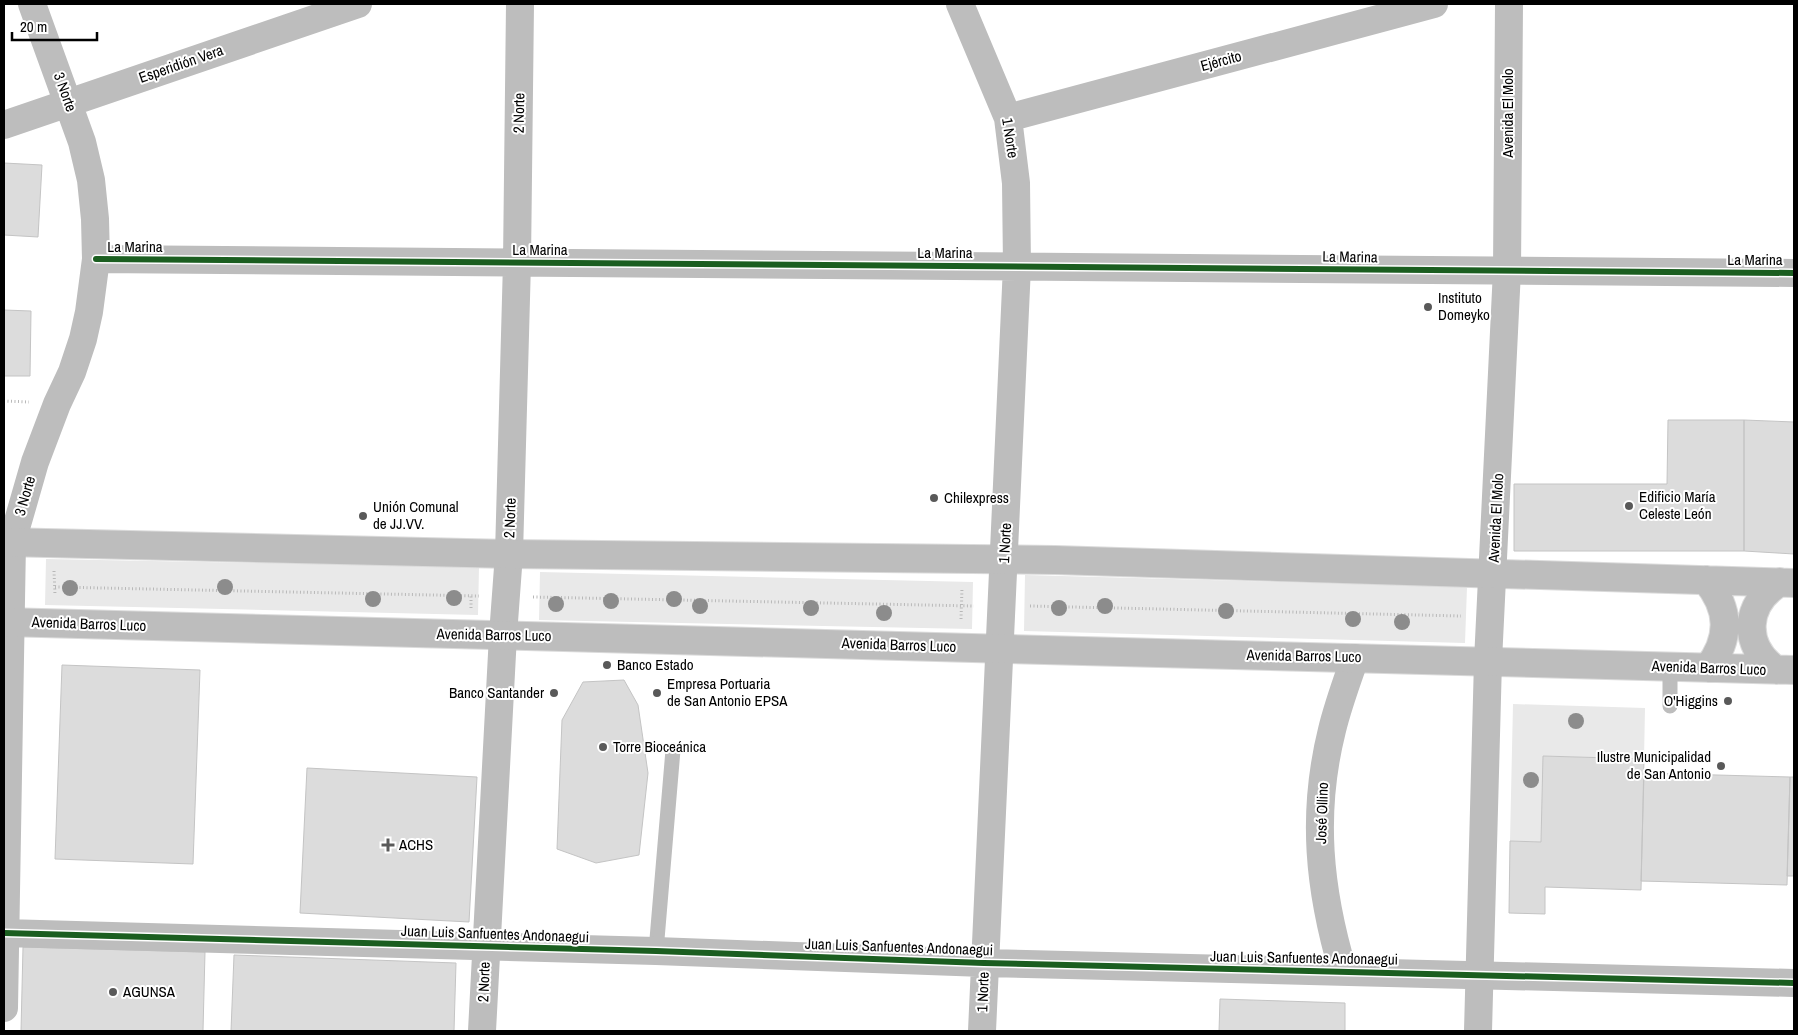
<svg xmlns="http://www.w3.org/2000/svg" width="1798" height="1035" font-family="'Archivo Narrow',sans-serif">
  <rect width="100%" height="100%" fill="#fff"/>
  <!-- green -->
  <path fill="#e9e9e9" d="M46,559L479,567L478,615L45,605Z
    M540,572L973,582L972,629L539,620Z
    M1025,575L1467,587L1465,643L1024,631Z
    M1513,704L1645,708L1644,759L1544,756L1541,842L1510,841Z"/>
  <!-- building -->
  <path fill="#dcdcdc" stroke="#c4c4c4" d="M4,163L42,165L38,237L4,235Z
    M4,310L31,311L30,376H4Z
    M1668,420H1744V551H1514V484H1667Z
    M1744,420L1794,422V554L1744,551Z
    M62,665L200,670L193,864L55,859Z
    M624,680L638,705L648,773L639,855L596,863L557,849L562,720L583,682Z
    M1543,756L1644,759L1641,890L1545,887V914L1509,913L1510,841L1541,842Z
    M307,768L477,777L469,922L300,913Z
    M1644,773L1790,777L1787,885L1641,881Z
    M1790,777H1794V876H1787Z
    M23,947L205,952L203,1031H21Z
    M234,955L456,963L454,1031H231Z
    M1220,999L1345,1003V1031H1219Z"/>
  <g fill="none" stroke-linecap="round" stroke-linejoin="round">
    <defs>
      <path id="primary" d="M4,542L509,554L1055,560L1794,583
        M1706,580C1730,609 1731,638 1708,668
        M4,622L1794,670
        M1776,670C1742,645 1744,604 1780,582"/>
    </defs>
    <!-- primary casing -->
    <use href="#primary" stroke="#dbdbdb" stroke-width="30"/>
    <!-- path -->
    <path stroke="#b8b8b8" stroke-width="3" stroke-dasharray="1 2.5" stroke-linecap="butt" d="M4,401L29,402
      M54,571L55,595
      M55,587L479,596
      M533,597L974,606
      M1030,606L1461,616
      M471,608V596
      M961,619L962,588"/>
    <!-- service -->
    <path stroke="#bdbdbd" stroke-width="15" d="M1670,667V706
      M656,951L673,750"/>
    <!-- minor -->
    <path stroke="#bdbdbd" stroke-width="28" d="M960,4L1008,118L1016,183L1017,266L982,1031
      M1008,118L1434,4
      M4,125L358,4
      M96,259L1794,273
      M4,933L656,951L984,963L1794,983
      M1343,971C1319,890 1311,814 1332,730C1338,705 1347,681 1355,658
      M4,1008L12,542L35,462L57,404L72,372L83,339L89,312L96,259L95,219L91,180L82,142L32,4
      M482,1031L503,635L509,554L517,262L520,4"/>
    <!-- tertiary -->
    <path stroke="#bdbdbd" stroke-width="28" d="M1478,1031L1488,661L1507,270L1509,4"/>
    <!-- primary -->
    <use href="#primary" stroke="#bdbdbd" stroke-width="28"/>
    <defs>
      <path id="cycleway" d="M96,259L1794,273
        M4,933L656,951L984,963L1794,983"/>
    </defs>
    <!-- cycleway casing -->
    <use href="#cycleway" stroke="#fff" stroke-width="9"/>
    <!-- cycleway -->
    <use href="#cycleway" stroke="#1b5e20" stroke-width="6"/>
  </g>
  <!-- trees -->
  <g fill="#8c8c8c">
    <circle cx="225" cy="587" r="8"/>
    <circle cx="70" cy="588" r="8"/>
    <circle cx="454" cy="598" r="8"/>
    <circle cx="373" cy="599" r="8"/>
    <circle cx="674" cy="599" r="8"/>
    <circle cx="611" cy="601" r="8"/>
    <circle cx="556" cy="604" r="8"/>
    <circle cx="700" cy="606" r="8"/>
    <circle cx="1105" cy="606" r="8"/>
    <circle cx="811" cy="608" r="8"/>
    <circle cx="1059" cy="608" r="8"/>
    <circle cx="1226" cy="611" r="8"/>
    <circle cx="884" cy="613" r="8"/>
    <circle cx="1353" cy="619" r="8"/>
    <circle cx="1402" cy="622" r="8"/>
    <circle cx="1576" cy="721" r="8"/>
    <circle cx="1531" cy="780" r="8"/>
  </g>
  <!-- markers -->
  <g fill="#595959" stroke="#fff" stroke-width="2">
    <circle cx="1428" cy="307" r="5"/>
    <circle cx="934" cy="498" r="5"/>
    <circle cx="1629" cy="506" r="5"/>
    <circle cx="363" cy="516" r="5"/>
    <circle cx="607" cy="665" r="5"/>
    <circle cx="554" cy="693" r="5"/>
    <circle cx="657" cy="693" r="5"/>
    <circle cx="1728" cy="701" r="5"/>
    <circle cx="603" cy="747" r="5"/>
    <circle cx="1721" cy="766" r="5"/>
    <path d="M385.5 837.5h5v5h5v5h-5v5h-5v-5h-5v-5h5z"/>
    <circle cx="113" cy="992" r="5"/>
  </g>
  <g text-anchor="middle" stroke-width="4" stroke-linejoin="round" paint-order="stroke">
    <!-- street labels -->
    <g font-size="15" fill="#000" stroke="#fff">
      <text transform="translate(1221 61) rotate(-15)" y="5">Ejército</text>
      <text transform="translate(181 64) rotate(-19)" y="5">Esperidión Vera</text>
      <text transform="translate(65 92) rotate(70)" y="5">3 Norte</text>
      <text transform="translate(519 113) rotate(-89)" y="5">2 Norte</text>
      <text transform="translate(1508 113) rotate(-90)" y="5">Avenida El Molo</text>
      <text transform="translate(1010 138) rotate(81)" y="5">1 Norte</text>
      <text x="135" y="252">La Marina</text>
      <text x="540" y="255">La Marina</text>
      <text x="945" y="258">La Marina</text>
      <text transform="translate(1350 257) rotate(1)" y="5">La Marina</text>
      <text x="1755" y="265">La Marina</text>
      <text transform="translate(25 496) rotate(-74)" y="5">3 Norte</text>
      <text transform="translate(510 518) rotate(-88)" y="5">2 Norte</text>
      <text transform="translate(1496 518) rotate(-87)" y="5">Avenida El Molo</text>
      <text transform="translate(1005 543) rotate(-87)" y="5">1 Norte</text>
      <text transform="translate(89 624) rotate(2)" y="5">Avenida Barros Luco</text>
      <text transform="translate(494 635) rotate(1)" y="5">Avenida Barros Luco</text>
      <text transform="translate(899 645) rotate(2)" y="5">Avenida Barros Luco</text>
      <text transform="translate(1304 656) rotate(1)" y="5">Avenida Barros Luco</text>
      <text transform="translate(1709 668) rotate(2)" y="5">Avenida Barros Luco</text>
      <text transform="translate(1322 813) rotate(-88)" y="5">José Ollino</text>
      <text transform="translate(495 934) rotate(2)" y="5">Juan Luis Sanfuentes Andonaegui</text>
      <text transform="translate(899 947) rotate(2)" y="5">Juan Luis Sanfuentes Andonaegui</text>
      <text transform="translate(1304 958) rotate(1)" y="5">Juan Luis Sanfuentes Andonaegui</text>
      <text transform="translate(484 982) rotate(-88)" y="5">2 Norte</text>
      <text transform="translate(983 992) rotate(-88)" y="5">1 Norte</text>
    </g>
    <!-- poi labels -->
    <g font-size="15" fill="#000" stroke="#fff" text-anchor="start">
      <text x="1438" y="303">Instituto<tspan x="1438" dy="17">Domeyko</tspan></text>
      <text x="1639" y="502">Edificio María<tspan x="1639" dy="17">Celeste León</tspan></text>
      <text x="944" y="503">Chilexpress</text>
      <text x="373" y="512">Unión Comunal<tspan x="373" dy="17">de JJ.VV.</tspan></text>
      <text x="617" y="670">Banco Estado</text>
      <text x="667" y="689">Empresa Portuaria<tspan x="667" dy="17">de San Antonio EPSA</tspan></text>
      <text x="544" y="698" text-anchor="end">Banco Santander</text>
      <text x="1718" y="706" text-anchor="end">O'Higgins</text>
      <text x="613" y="752">Torre Bioceánica</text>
      <text x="1711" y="762" text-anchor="end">Ilustre Municipalidad<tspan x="1711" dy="17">de San Antonio</tspan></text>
      <text x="399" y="850">ACHS</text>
      <text x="123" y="997">AGUNSA</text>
    </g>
  </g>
  <!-- border -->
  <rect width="1798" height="1035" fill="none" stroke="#000000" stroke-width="10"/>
  <!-- scale -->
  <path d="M12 32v8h85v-8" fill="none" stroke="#000000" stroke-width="2.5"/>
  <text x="20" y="32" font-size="15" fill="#000000" stroke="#ffffff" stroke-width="4" paint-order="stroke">20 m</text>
</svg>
